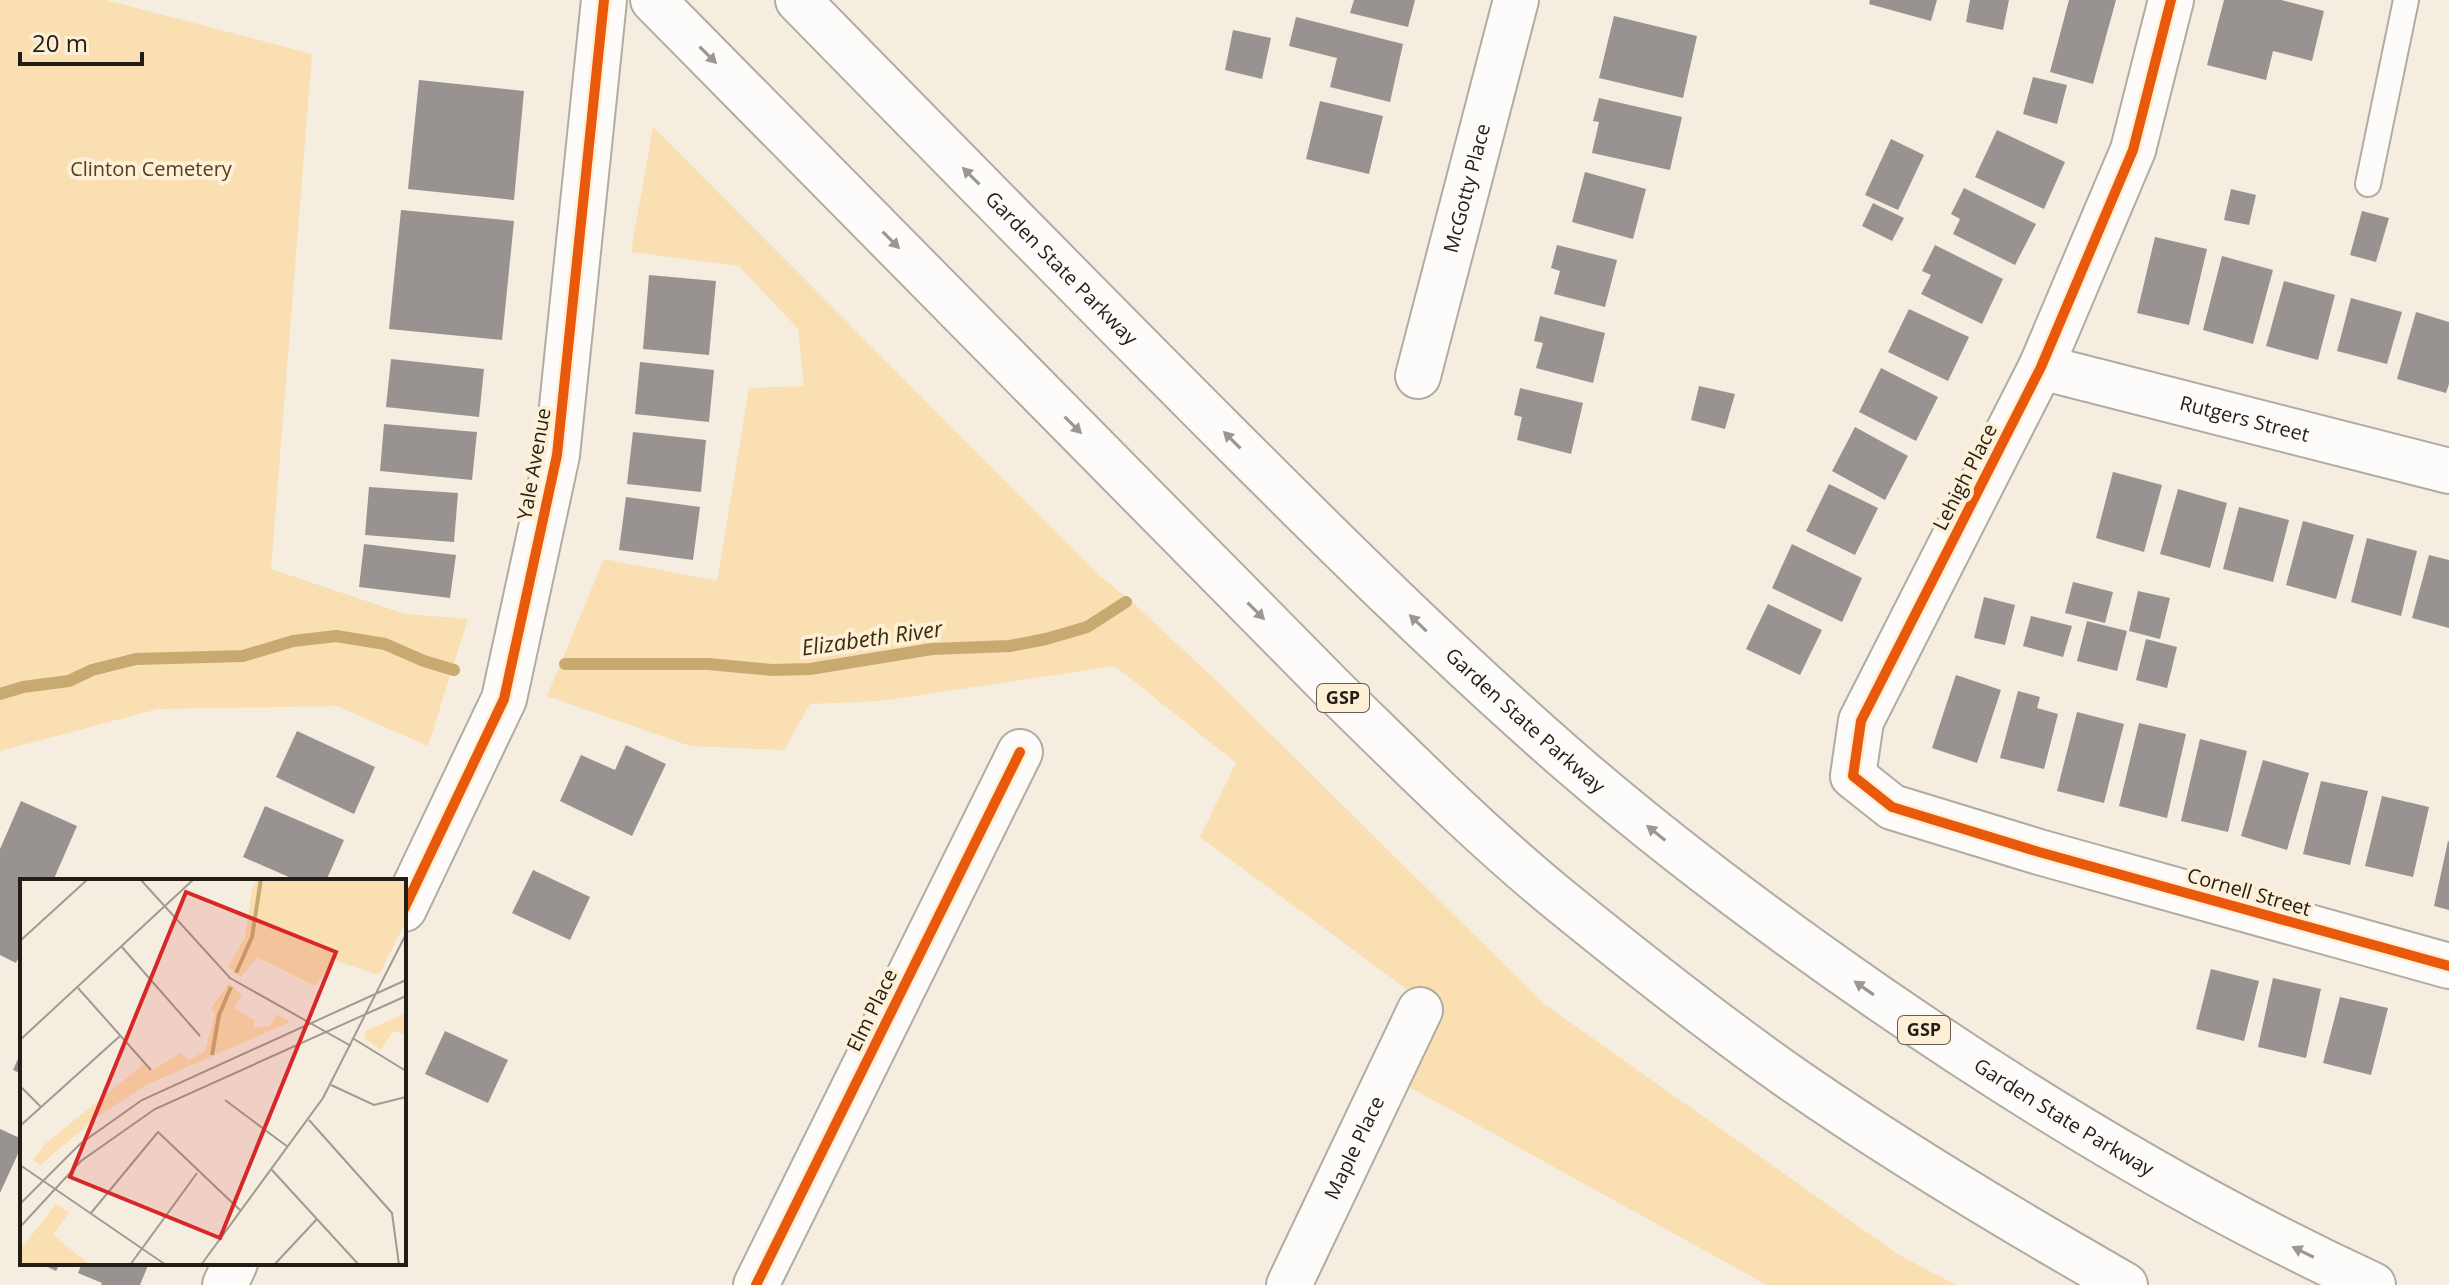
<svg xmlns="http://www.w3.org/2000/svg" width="2449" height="1285" font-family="'Open Sans',sans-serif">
  <rect width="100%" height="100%" fill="#f5ede0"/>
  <!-- green -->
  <path fill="#f9dfb1" d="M0,0H106L312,54L271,569L405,614L468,619L428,746L337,706L158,709L0,751Z
    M653,127L1100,576L1132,602L1224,688L1544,1004L1899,1255L1956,1285H1767L1386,1074L1428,1005L1200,837L1236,763L1115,666L880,701L810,704L784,750L690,746L547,696L604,559L717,581L749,388L804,386L798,329L739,266L631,252Z"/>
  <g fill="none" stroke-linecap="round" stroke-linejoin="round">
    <!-- stream -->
    <path stroke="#c8aa71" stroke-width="12" d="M565,664H708L772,670L810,669L932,649L1010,646L1046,639L1087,627L1126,602
      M0,694L23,687L69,681L92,670L136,659L243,656L293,641L336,636L385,644L424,661L454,670"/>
  </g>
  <!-- building -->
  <path fill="#989391" d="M1354,0H1415L1408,27L1350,13Z
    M1870,0H1937L1931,21L1869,4Z
    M1970,0H2009L2003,30L1966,22Z
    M2069,0H2116L2093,84L2050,72Z
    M2224,0H2281L2324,11L2312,61L2273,51L2266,80L2207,65Z
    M1614,16L1697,36L1683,98L1599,78Z
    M1296,17L1403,44L1390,102L1330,87L1337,58L1289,46Z
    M1233,30L1271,38L1262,79L1225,70Z
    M2033,77L2067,85L2057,124L2023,114Z
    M419,80L524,91L514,200L408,189Z
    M1599,98L1682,117L1670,170L1592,153L1599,122L1593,121Z
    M1320,101L1383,116L1369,174L1306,159Z
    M1997,130L2065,162L2044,209L1975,177Z
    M1891,139L1924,155L1898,210L1865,195Z
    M1585,172L1646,189L1633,239L1572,222Z
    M1964,188L2036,224L2015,265L1953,234L1960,219L1951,214Z
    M2231,189L2256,195L2249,225L2224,220Z
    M1873,203L1904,218L1892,241L1862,226Z
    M401,210L514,221L502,340L389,329Z
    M2362,211L2389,218L2376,262L2350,255Z
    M2155,237L2207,249L2189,325L2137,313Z
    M1557,245L1617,260L1605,307L1554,294L1560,271L1551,268Z
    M1935,245L2003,279L1982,324L1921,294L1931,275L1922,271Z
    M2222,256L2273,270L2253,344L2203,330Z
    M649,275L716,281L709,355L643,349Z
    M2284,281L2335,295L2318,360L2266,346Z
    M2351,298L2402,312L2387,364L2337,351Z
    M1909,309L1969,337L1948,381L1888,352Z
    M2416,312L2449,322V384L2446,393L2397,379Z
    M1540,316L1605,333L1593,383L1536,368L1543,343L1534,341Z
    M391,359L484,369L479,417L386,407Z
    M640,362L714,370L709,422L635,414Z
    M1881,368L1938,397L1916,441L1859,412Z
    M1699,386L1735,394L1725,429L1691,420Z
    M1520,388L1583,403L1571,454L1517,440L1522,417L1514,415Z
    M384,424L477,432L472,480L380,471Z
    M1855,427L1908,456L1885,500L1832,471Z
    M633,432L706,440L701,492L627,484Z
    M2113,472L2162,485L2144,552L2096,538Z
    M1829,484L1878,508L1855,555L1806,531Z
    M369,487L458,493L454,542L365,535Z
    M2178,489L2227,503L2210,568L2160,554Z
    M626,497L700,507L693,560L619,550Z
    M2239,507L2289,520L2273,582L2223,569Z
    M2303,521L2354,535L2336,599L2286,585Z
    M2367,538L2417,551L2401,616L2351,602Z
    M364,544L456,555L450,598L359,587Z
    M1792,544L1862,578L1842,622L1772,588Z
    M2429,555L2449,560V628L2412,618Z
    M2073,582L2113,592L2105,623L2065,613Z
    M2138,591L2170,598L2160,639L2129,631Z
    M1984,597L2015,605L2005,645L1974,638Z
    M1768,604L1822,630L1800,675L1746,649Z
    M2031,616L2072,626L2063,657L2023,646Z
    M2087,621L2127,631L2117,671L2077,661Z
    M2146,639L2177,647L2167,688L2136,680Z
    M1956,675L2001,690L1977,763L1932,748Z
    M2018,691L2040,697L2037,708L2058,714L2044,769L2000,758Z
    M2077,712L2124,724L2104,803L2057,791Z
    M2139,723L2186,734L2167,818L2119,806Z
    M297,731L375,767L354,814L276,777Z
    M2200,739L2247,751L2228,832L2181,821Z
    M626,745L666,764L632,836L560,801L581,755L615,770Z
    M2263,760L2309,773L2287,850L2241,836Z
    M2321,781L2368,791L2350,865L2303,854Z
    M2382,796L2429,807L2413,877L2365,866Z
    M21,801L77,826L53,881H22V950L16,963L0,955V849Z
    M265,806L344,840L326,881H298L243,857Z
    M2448,841L2449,842V910L2434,906Z
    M533,870L590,897L570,940L512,913Z
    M2211,969L2259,981L2244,1041L2196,1029Z
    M2273,978L2321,989L2306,1058L2258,1047Z
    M2340,997L2388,1008L2371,1075L2323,1063Z
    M445,1031L508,1060L488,1103L425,1074Z
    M22,1050V1074L13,1070Z
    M0,1129L22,1139V1145L0,1193Z
    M39,1263H60L56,1271Z
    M82,1263H149L140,1285H101L102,1283L78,1273Z"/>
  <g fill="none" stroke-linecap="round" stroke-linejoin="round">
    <defs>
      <path id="service" d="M2368,184L2406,0"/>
      <g id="minor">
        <path d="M2171,0L2133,150L2041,367L1861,721L1853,776L1892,807L2039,852L2449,966"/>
        <path id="s1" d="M2041,367L2449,471"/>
        <path id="s2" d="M1418,376L1516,0"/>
        <path d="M404,909L504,699L557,455L604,0"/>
        <path d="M225,1285L235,1263"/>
        <path d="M756,1285L1020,752"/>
        <path id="s3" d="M1289,1285L1420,1010"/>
      </g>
      <g id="motorway">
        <path d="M653,0L1335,691C1407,761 1478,833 1556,897C1632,959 1710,1021 1791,1078C1899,1153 2011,1220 2125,1285"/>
        <path id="s4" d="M798,0C939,144 1081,289 1224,432C1338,546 1452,659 1574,765C1670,848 1772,924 1876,996C2034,1105 2199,1205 2373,1285"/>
      </g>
    </defs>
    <!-- service casing -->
    <use href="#service" stroke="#b1aca1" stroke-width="28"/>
    <!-- minor casing -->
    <use href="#minor" stroke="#b1aca1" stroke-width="48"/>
    <!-- motorway casing -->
    <use href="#motorway" stroke="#b1aca1" stroke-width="48"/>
    <!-- service -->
    <use href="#service" stroke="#fefcfa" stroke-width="24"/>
    <!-- minor -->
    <use href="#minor" stroke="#fefcfa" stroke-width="44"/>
    <!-- motorway -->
    <use href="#motorway" stroke="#fefcfa" stroke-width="44"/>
    <defs>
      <path id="cycleway" d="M2171,0L2133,150L2041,367L1861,721L1853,776L1892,807L2039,852L2449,966
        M404,909L504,699L557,455L604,0
        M756,1285L1020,752"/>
    </defs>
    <!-- cycleway casing -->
    <use href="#cycleway" stroke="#feefd7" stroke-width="15"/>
    <!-- cycleway -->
    <use href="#cycleway" stroke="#e8590c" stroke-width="10"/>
  </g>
  <!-- one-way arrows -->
  <defs><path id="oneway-solid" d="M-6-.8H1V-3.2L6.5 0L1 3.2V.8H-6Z" transform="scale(2)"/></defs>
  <g fill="#9b9893">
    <use href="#oneway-solid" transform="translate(708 55) rotate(45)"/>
    <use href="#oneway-solid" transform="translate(971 176) rotate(-135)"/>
    <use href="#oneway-solid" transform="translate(891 240) rotate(45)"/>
    <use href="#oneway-solid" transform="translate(1073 425) rotate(45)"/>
    <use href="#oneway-solid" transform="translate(1232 440) rotate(-135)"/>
    <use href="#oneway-solid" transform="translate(1256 611) rotate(45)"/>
    <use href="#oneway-solid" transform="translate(1418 623) rotate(-136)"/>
    <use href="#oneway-solid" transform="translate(1656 833) rotate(-141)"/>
    <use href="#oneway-solid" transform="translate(1864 988) rotate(-145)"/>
    <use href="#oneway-solid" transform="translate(2303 1252) rotate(-154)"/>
  </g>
  <g text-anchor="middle" stroke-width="8" stroke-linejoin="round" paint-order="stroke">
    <!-- shield labels -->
    <g fill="#feefd7" stroke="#655d4f" stroke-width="2">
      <rect x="1317" y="684" width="52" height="28" rx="6"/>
      <rect x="1898" y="1016" width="52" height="28" rx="6"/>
    </g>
    <g font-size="18" font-weight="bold" fill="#231e15">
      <text x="1343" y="704">GSP</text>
      <text x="1924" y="1036">GSP</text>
    </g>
    <!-- park labels -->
    <g font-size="20" fill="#513f1f" stroke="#feefd7">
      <text x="151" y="176">Clinton Cemetery</text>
    </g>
    <!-- street labels -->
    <g font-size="20" fill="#231e15" stroke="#feefd7">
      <text dy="7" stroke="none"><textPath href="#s2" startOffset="194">McGotty Place</textPath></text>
      <text dy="7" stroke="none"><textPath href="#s4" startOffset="376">Garden State Parkway</textPath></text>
      <text dy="7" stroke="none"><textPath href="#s1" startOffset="210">Rutgers Street</textPath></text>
      <text transform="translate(534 464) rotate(-80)" y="7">Yale Avenue</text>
      <text transform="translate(1965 477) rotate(-63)" y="7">Lehigh Place</text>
      <text dy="7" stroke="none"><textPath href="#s4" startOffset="1024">Garden State Parkway</textPath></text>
      <text transform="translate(2249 892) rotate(16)" y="7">Cornell Street</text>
      <text transform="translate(872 1010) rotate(-64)" y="7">Elm Place</text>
      <text dy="7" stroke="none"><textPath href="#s4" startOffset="1694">Garden State Parkway</textPath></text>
      <text dy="7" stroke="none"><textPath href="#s3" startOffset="152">Maple Place</textPath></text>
    </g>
    <!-- water labels -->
    <g font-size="22" font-style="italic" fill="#3d2c0a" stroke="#feefd7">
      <text transform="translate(872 638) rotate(-8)" y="8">Elizabeth River</text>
    </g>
  </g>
  <!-- overview -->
  <g transform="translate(20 879)">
    <rect width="386" height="386" fill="#f5ede0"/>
    <path d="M238,0H386V42L359,96L314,81L295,107L237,78L221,98L208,88L225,58L232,10ZM209,104L222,117L214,129L235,142L233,149L250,147L257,135L270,143L126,206L80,236L20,286L13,281L25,265L125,184L131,192L161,174L169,181L185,172L195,135L191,129ZM386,134V156L373,152L361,171L344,159L347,151ZM36,325L49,334L33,356L70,386H0V371Z" fill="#f9dfb1"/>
    <path fill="none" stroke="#c8aa71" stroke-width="4" d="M216,94L232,58L241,0M192,176L199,136L211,108"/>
    <path fill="none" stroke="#a19a8f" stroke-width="2" d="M120,0L210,99L331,167M0,62L68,0M101,67L180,157M58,109L131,191M334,160L386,192M0,161L174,0M311,206L354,226L386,218M0,207L21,228M205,221L268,268M289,241L372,334L379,386M0,247L100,157M0,286L146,386M252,291L339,386M0,325L60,265L122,221L386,101M71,334L138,253L221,332M0,348L61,282L135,230L386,117M110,386L177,294M181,386L303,219L386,55M254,386L297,340"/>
    <path fill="#d62828" fill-opacity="0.15" stroke="#d62828" stroke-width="4" d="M166,13L316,73L200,359L50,298Z"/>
    <rect width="386" height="386" fill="none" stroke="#231e15" stroke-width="4"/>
  </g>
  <!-- scale -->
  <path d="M20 52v12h122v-12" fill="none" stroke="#231e15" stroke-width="4"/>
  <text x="32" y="52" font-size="24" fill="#231e15" stroke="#feefd7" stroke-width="6" paint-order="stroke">20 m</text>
</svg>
